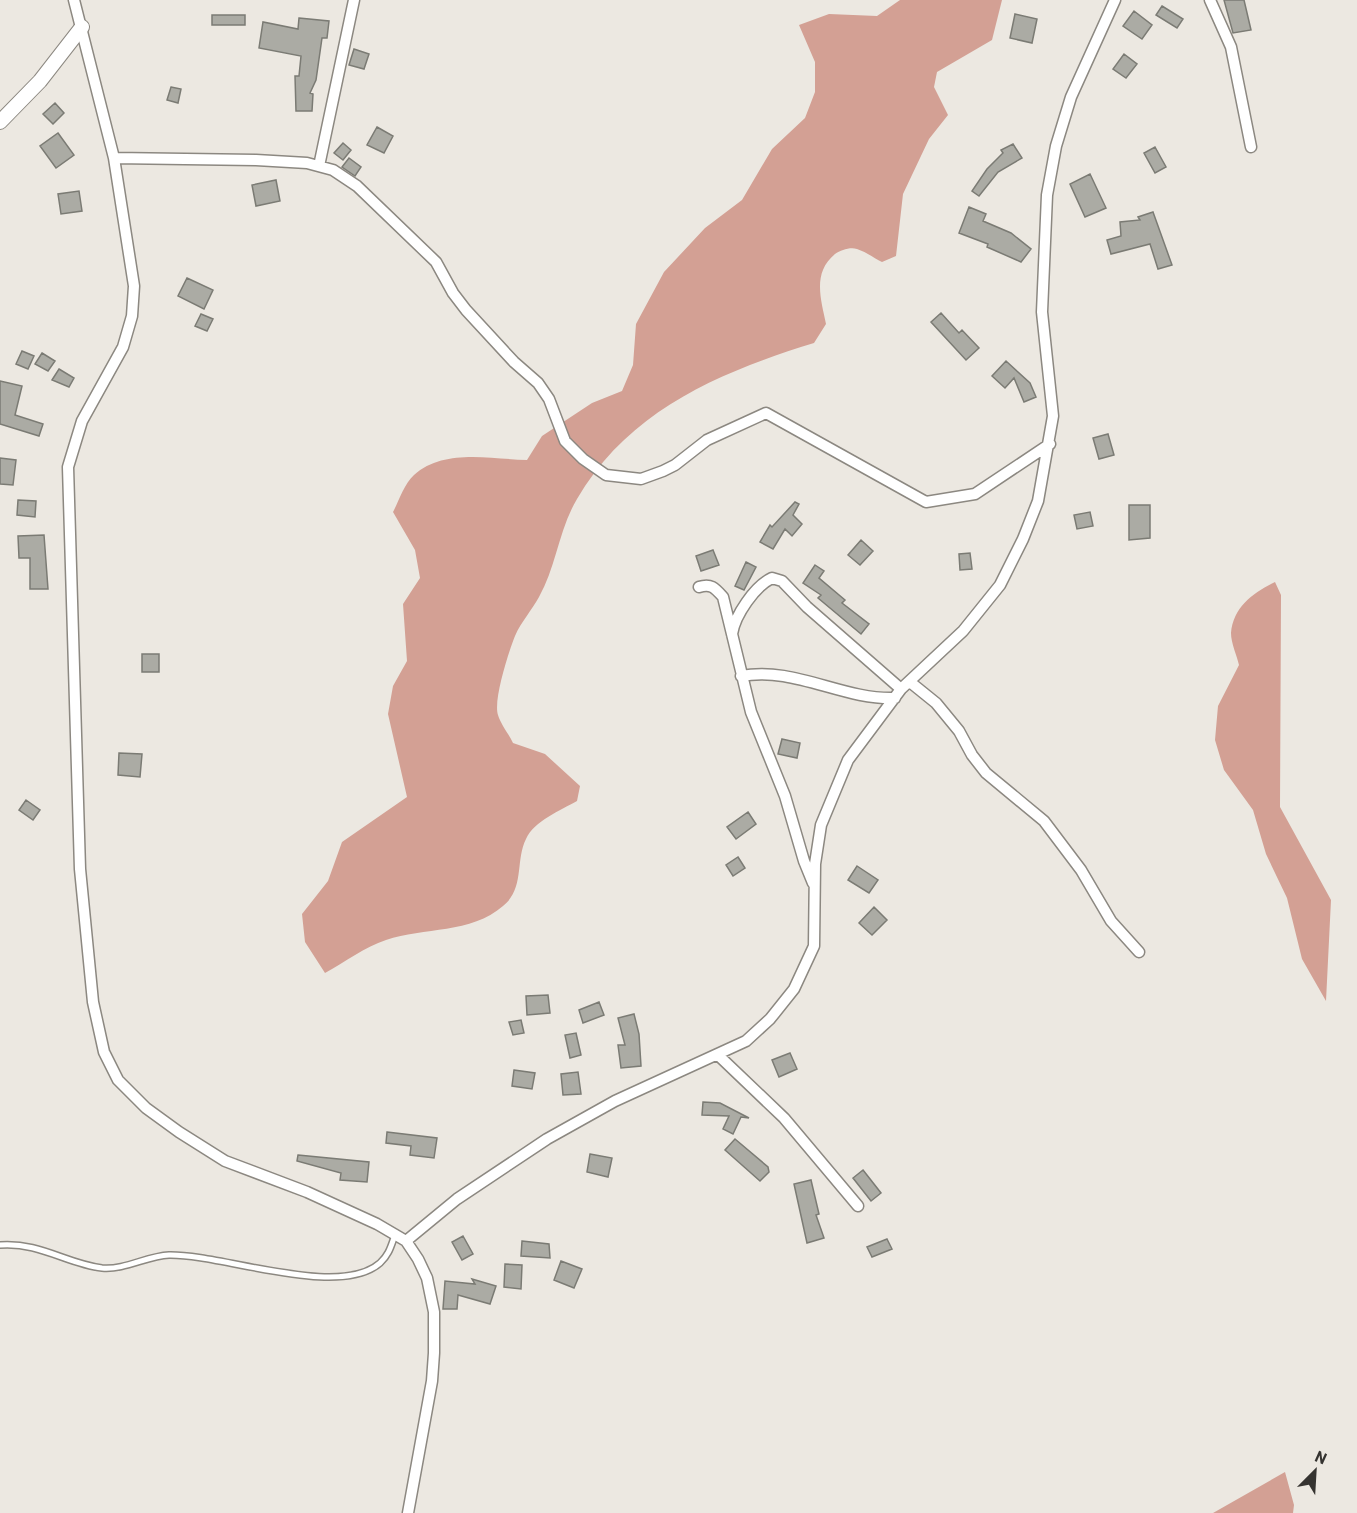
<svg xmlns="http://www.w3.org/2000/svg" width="1357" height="1513" font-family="Barlow,sans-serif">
  <rect width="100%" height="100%" fill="#ece8e1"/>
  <!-- forest -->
  <path fill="#d3a094" d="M900,0H1002L992,40L937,72L934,87L948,115L929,139L903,194L896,256L882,262C874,258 866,252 857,249C850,247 841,250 835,254C812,273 821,299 826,324L814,343C720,372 629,410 577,499C559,529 556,567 539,597C532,610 521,622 515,636C509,651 493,700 498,715C501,725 509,734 513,743L545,754L580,786L577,801C561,810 534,821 526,839C515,861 525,888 503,906C471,934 424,927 386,940C365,947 345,962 325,973L305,942L302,914L328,881L342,842L407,797L388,714L393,686L407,661L403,604L420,578L415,550L393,512C399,501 404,484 414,475C444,448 490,459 527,460L542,436L592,403L622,391L633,365L636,324L664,272L705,228L742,200L772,149L805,118L815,92V62L799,25L829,14L877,16Z
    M1275,582L1281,595L1280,807L1331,900L1326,1001L1302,959L1287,898L1266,854L1253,810L1224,770L1215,740L1218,706L1239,665C1237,656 1231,643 1231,633C1233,607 1254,592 1275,582Z
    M1285,1472L1294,1505L1293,1513H1213Z"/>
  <!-- building -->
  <path fill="#ababa4" stroke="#7b7b74" stroke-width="1.5" d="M1224,0H1244L1251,30L1233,33Z
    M1162,6L1183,19L1177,28L1156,15Z
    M1134,11L1152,25L1142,39L1123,26Z
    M1015,14L1037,19L1032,43L1010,38Z
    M212,15H245V25H212Z
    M299,18L329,21L327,38H322L316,80L310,93L313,94L312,111H296L295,76H299L301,56L259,48L263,22L298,29Z
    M354,49L369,54L364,69L349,65Z
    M1124,54L1137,64L1126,78L1113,69Z
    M171,87L181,89L178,103L167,100Z
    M55,103L64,113L53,124L43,114Z
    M377,127L393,136L384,153L367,145Z
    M58,133L74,155L56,168L40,146Z
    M343,143L351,150L343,160L334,153Z
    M1013,144L1022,158L998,172L979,196L972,191L987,169L1003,153L1001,150Z
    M1155,147L1166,167L1155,173L1144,153Z
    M349,158L361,167L355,176L342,167Z
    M1090,174L1106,208L1085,217L1070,184Z
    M276,180L280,201L256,206L252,185Z
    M79,191L82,211L61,214L58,194Z
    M969,207L986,214L983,221L1011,233L1031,249L1021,262L987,247L988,244L959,233Z
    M1153,212L1172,265L1158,269L1150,244L1111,254L1107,240L1121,236L1120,222L1140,220L1138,217Z
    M187,278L213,290L204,309L178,296Z
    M941,313L959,333L962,330L979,348L966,360L931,322Z
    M201,314L213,319L207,331L195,326Z
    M22,351L34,356L28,369L16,364Z
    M42,353L55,361L48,371L35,364Z
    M1006,361L1030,383L1036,397L1024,402L1014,378L1005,388L992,376Z
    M59,369L74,378L69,387L52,380Z
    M0,381L22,386L15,415L43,424L39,436L0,424Z
    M1108,434L1114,455L1099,459L1093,438Z
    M0,458L16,460L13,485L0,484Z
    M18,500L36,501L35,517L17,515Z
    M795,502L799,504L793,515L802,524L792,536L785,529L773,549L760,542L770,525L772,527Z
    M1129,505H1150V538L1129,540Z
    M1090,512L1093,526L1077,529L1074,515Z
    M44,535L48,589H30V558H19L18,536Z
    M861,540L873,551L860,565L848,555Z
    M713,550L719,565L701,571L696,556Z
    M970,553L972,569L960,570L959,554Z
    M746,562L756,567L744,590L735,586Z
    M815,565L824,571L819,578L845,600L842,603L869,624L861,634L818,598L821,595L803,583Z
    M142,654H159V672H142Z
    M782,739L800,743L797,758L778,754Z
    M119,753L142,754L140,777L118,775Z
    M26,800L40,810L33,820L19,810Z
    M748,812L756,824L736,839L727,827Z
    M738,857L745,868L733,876L726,865Z
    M857,866L878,880L869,893L848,880Z
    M874,907L887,920L872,935L859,923Z
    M548,995L550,1013L527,1015L526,996Z
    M599,1002L604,1015L583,1023L579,1010Z
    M634,1014L639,1034L641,1066L621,1068L618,1045H625L618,1018Z
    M521,1020L524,1033L513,1035L509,1022Z
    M576,1033L581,1055L570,1058L565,1035Z
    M790,1053L797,1069L779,1077L772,1060Z
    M514,1070L535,1073L532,1089L512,1086Z
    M578,1072L581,1094L563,1095L561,1074Z
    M703,1102L720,1103L749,1118L741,1117L733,1134L723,1129L729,1116L702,1115Z
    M387,1132L437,1138L434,1158L410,1155L411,1146L386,1143Z
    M735,1139L768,1167L769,1172L760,1181L725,1150Z
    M590,1154L612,1158L608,1177L587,1172Z
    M298,1155L369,1162L367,1182L340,1180L341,1173L297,1161Z
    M863,1170L881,1193L871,1201L853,1178Z
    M811,1180L819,1214L816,1215L824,1238L807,1243L794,1184Z
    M463,1236L473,1254L462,1260L452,1242Z
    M887,1239L892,1249L872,1257L867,1247Z
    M522,1241L549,1244L550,1258L521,1256Z
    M561,1261L582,1269L574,1288L554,1280Z
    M505,1264L522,1265L521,1289L504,1287Z
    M472,1279L496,1286L490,1304L458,1295L457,1309H443L445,1281L475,1284Z"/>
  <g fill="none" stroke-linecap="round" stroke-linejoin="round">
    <defs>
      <path id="service" d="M0,1245C40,1242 67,1264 102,1268C125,1270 147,1256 169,1255C222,1254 339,1299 380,1263C389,1255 391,1246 395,1235"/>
      <path id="minor" d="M74,0L114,158L134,286L132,316L123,347L82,421L68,467L80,869L93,1002L104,1052L118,1080L146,1108L179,1132L225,1161L307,1192L377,1224L406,1241L418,1259L427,1278L434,1312V1353L432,1381L408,1513
        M1210,0L1231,47L1251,147
        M114,158L256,160L307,163L333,170L357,186L436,262L453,293L466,310L514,362L538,383L549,399L565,441L583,459L606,475L641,479L663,471L675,465L707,440L766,413L926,502L975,494L1050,444
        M319,166L354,0
        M699,587C711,583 715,588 723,597L751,712L785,796L804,861L813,883
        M732,634C735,615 755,586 772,578L782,581L807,607L901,689
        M741,676C794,666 842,700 895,698
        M910,682L936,703L959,731L972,755L986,773L1044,821L1081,870L1111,921L1139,952
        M718,1055L784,1118L858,1206
        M406,1241L457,1199L547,1139L615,1101L746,1041L770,1019L794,989L814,946L815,864L821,825L848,760L901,689L963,631L1000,585L1023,539L1038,501L1053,416L1042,312L1047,195L1056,146L1071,97L1115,0"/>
      <path id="tertiary" d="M0,122L40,81L82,27"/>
    </defs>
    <!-- service casing -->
    <use href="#service" stroke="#8c8881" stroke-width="8"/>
    <!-- minor casing -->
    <use href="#minor" stroke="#8c8881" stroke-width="13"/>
    <!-- tertiary casing -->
    <use href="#tertiary" stroke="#8c8881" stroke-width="16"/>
    <!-- service -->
    <use href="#service" stroke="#fff" stroke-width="5"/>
    <!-- minor -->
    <use href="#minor" stroke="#fff" stroke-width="10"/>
    <!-- tertiary -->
    <use href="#tertiary" stroke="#fff" stroke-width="14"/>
  </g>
  <!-- north arrow -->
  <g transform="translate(1315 1471) rotate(24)" stroke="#ece8e1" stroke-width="4.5" paint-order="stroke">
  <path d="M0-4.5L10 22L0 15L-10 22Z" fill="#353330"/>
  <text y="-9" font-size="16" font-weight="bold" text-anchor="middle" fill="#353330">N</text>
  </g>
</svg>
